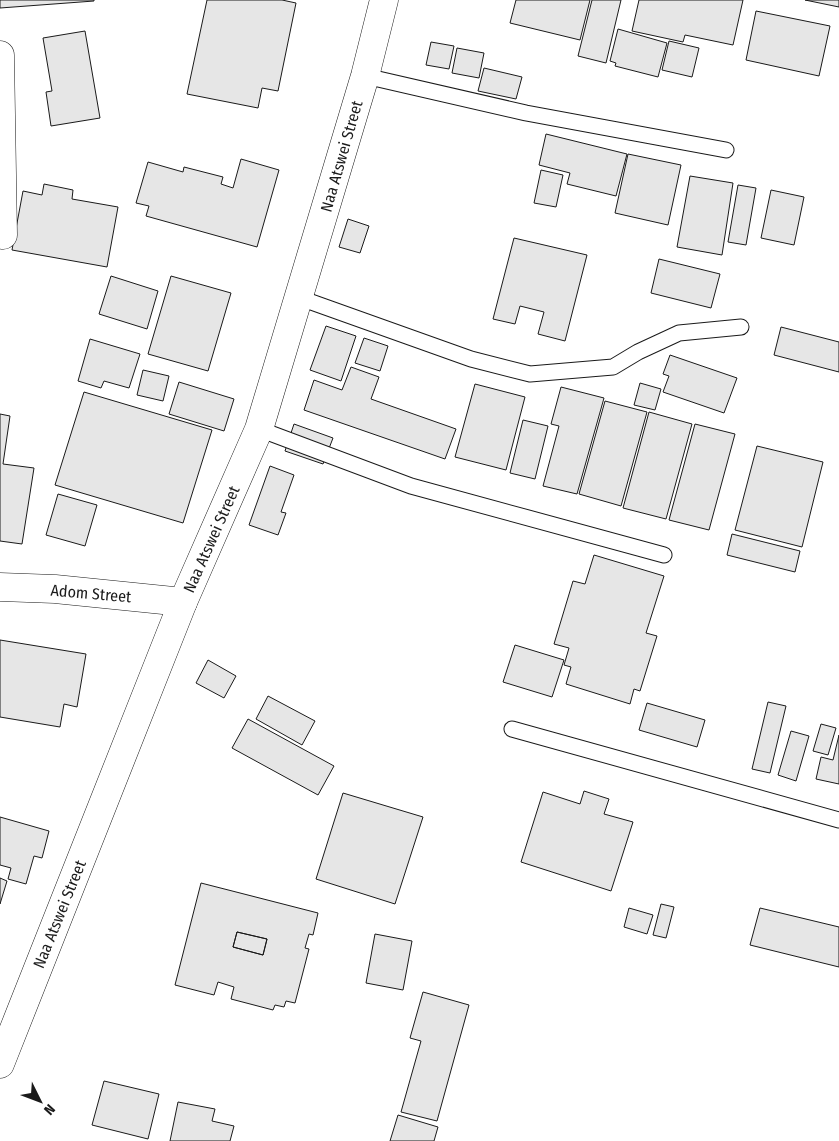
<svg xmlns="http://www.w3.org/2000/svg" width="839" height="1141" font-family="'Fira Sans Condensed',sans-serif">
  <rect width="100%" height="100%" fill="#fff"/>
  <!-- building -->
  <path fill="#e6e6e6" stroke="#1a1a1a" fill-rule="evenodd" d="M0,0H94V1L0,8Z
    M207,0H282L296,3L278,91L262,88L258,108L187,94Z
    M516,0H590L580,40L510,23Z
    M592,0H621L606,63L578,56Z
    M639,0H743L733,45L685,35L683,42L632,31Z
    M805,0H839V7Z
    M756,11L830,26L819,76L746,60Z
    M618,29L667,43L658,77L615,66L616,63L610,61Z
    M85,31L100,118L51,126L46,92L52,91L43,38Z
    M669,41L699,48L692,77L662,70Z
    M431,42L454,46L449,69L426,65Z
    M457,48L484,53L479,78L452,73Z
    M484,68L522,77L516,99L478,91Z
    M546,134L627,154L616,196L567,184L570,173L539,165Z
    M628,154L681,165L668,225L615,213Z
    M241,159L279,170L257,247L146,216L149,206L136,203L148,162L183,172L184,167L223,177L221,184L233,188Z
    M541,170L563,175L556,207L534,203Z
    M690,176L733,183L722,255L677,247Z
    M44,184L73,190L72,199L118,207L107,267L12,250L23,191L42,195Z
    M738,185L756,188L746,245L728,242Z
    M771,190L804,197L794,245L761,238Z
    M348,219L369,226L360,253L339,247Z
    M514,238L587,255L565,341L538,334L544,312L520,306L515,324L493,319Z
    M659,259L720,274L711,308L651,293Z
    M111,276L158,291L147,329L99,314Z
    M171,276L231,293L208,371L148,354Z
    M326,326L356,336L341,381L310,370Z
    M781,327L839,342V372L774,355Z
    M364,338L388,346L380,371L355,363Z
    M90,339L140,354L129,388L104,381L101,388L78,381Z
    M670,355L737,378L724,413L663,392L669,376L663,374Z
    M351,367L379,377L371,399L456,429L445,459L304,410L314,380L342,390Z
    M143,370L169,376L163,401L137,395Z
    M179,382L234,399L224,431L169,414Z
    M640,383L661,389L655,410L634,405Z
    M475,384L525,397L506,470L455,457Z
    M561,387L604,398L577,494L543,486L559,426L551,424Z
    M84,392L212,430L183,523L55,485Z
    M605,401L647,412L621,506L579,494Z
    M649,412L692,424L666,519L623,508Z
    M0,414L10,416L3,464L34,468L22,544L0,541Z
    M523,420L548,426L535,479L510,473Z
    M294,424L333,438L323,464L285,451Z
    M695,424L735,434L709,530L669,520Z
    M757,446L823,462L802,547L735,530Z
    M270,466L294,475L281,512L286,513L278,535L249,525Z
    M58,494L97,505L85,546L46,535Z
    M732,534L800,551L795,572L727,555Z
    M594,555L664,576L646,633L657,636L640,691L634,689L630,704L566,684L571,667L564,665L569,648L554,644L573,581L585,584Z
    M0,640L86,654L77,707L64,704L60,727L0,717Z
    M515,645L564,660L552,697L503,682Z
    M208,660L236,676L224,698L196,683Z
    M268,696L315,721L302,745L256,719Z
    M768,702L786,706L770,773L752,769Z
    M647,703L705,720L697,747L639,730Z
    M248,719L334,766L318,795L232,748Z
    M821,724L836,728L828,755L813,751Z
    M791,731L809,736L796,781L778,775Z
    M839,735V784L816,779L821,757L833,760Z
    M584,791L609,799L604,814L633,822L611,891L521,862L543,792L580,804Z
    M343,793L423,817L395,904L316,879Z
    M0,817L49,831L42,858L34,856L26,884L8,879L11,868L0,865Z
    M0,878L7,881L0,904Z
    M201,883L318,913L313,935L309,934L305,948L309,949L295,1003L286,1001L284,1007L275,1005L273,1010L231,999L234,987L218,982L214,995L175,985ZM237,932L267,939L263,955L233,947Z
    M661,904L674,907L666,938L653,935Z
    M629,908L653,915L647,934L624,927Z
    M760,908L839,927V967L750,945Z
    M237,932L267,939L263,955L233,947Z
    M375,934L412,941L403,990L366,983Z
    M423,992L469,1005L437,1121L401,1112L421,1041L410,1038Z
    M104,1081L159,1094L148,1139L92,1125Z
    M178,1102L215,1109L212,1121L234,1126L230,1141H170Z
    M398,1115L438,1127L434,1141H390Z"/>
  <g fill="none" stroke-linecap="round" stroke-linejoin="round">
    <defs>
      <path id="lane" d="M365,76L526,113L726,150
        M300,298L471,359L530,374L613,367L638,352L679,333L741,327
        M259,429L411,486L664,555
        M512,729L839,820"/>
      <path id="street" d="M0,55L3,235
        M0,587L55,589L183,602"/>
      <path id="secondary" d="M0,1064L183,602L259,429L365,76L384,0"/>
    </defs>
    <!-- lane casing -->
    <use href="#lane" stroke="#1a1a1a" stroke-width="17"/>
    <!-- street casing -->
    <use href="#street" stroke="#1a1a1a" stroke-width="29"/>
    <!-- secondary casing -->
    <use href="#secondary" stroke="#1a1a1a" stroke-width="29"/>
    <!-- lane -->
    <use href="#lane" stroke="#fff" stroke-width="15"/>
    <!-- street -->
    <use href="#street" stroke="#fff" stroke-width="28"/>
    <!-- secondary -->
    <use href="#secondary" stroke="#fff" stroke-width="28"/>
  </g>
  <g text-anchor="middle" stroke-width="4" stroke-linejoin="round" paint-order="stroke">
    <!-- street labels -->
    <g font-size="16" fill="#1a1a1a" stroke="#fff">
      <text transform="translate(341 156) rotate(-74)" y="6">Naa Atswei Street</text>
      <text transform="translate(211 539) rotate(-66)" y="6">Naa Atswei Street</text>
      <text transform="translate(91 593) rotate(5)" y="6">Adom Street</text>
      <text transform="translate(59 914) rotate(-68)" y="6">Naa Atswei Street</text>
    </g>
  </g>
  <!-- north arrow -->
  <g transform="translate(40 1101) rotate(132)" stroke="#ffffff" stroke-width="4" paint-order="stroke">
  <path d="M0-4L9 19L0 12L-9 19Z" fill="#1a1a1a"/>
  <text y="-8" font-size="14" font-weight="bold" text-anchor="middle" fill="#1a1a1a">N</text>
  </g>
</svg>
